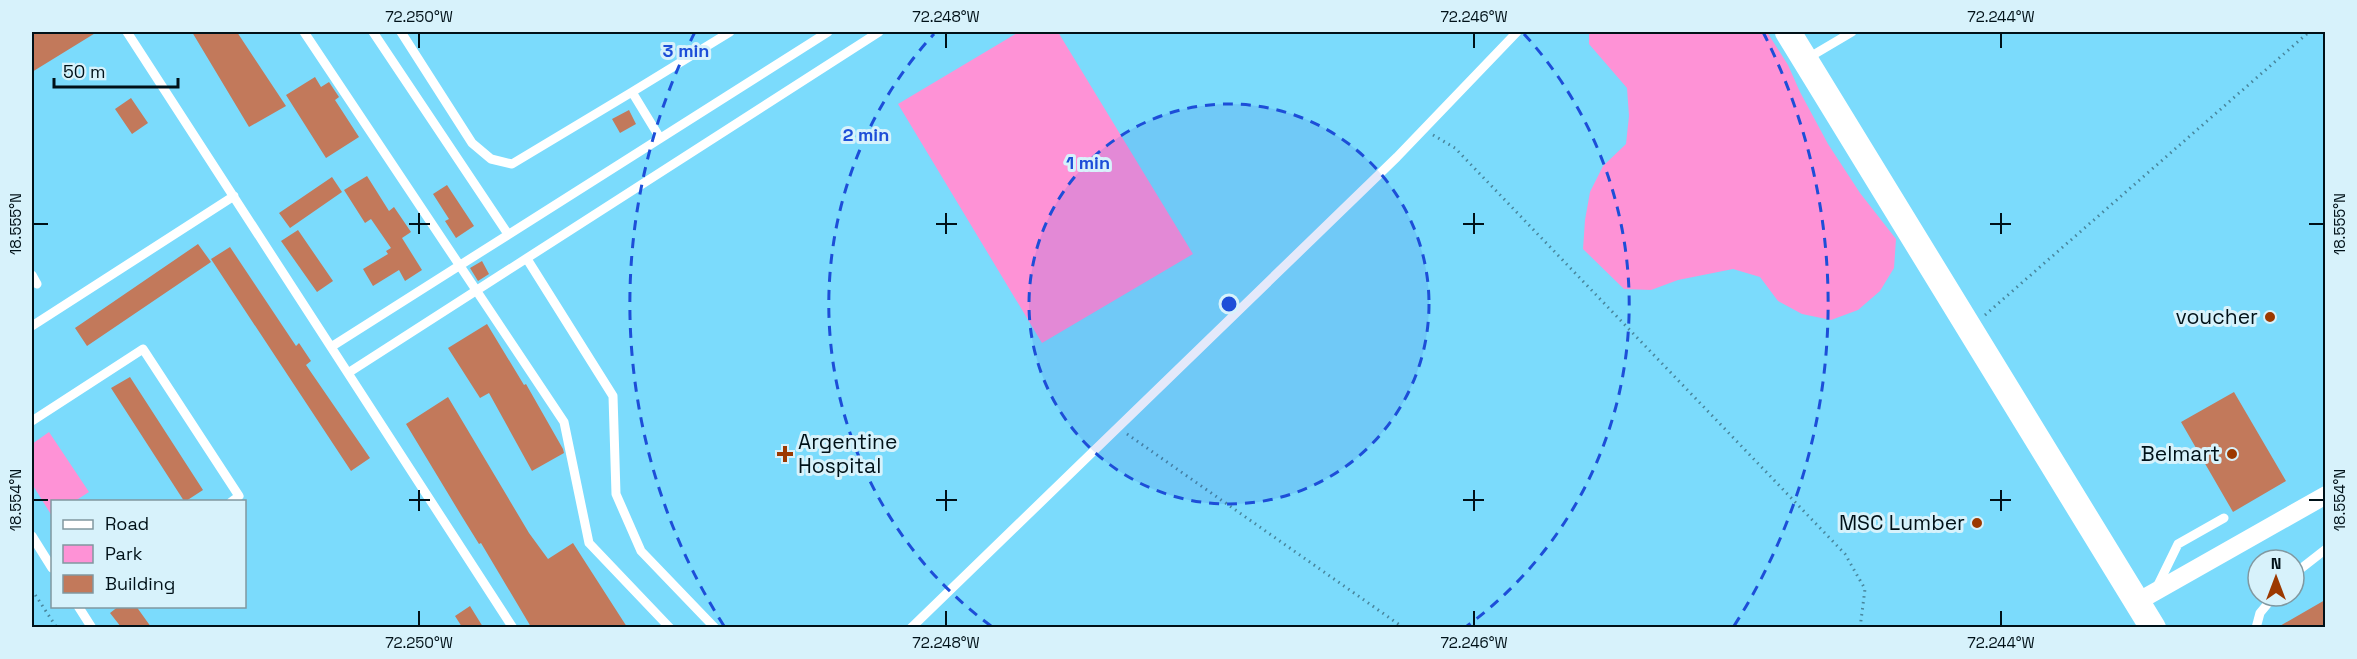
<svg xmlns="http://www.w3.org/2000/svg" width="2357" height="659" font-family="'Space Grotesk',sans-serif">
  <rect width="100%" height="100%" fill="#7bdbfc"/>
  <!-- green -->
  <path fill="#fe92d6" d="M1019,32H1058L1193,254L1042,343L898,104Z
    M1589,32H1767L1788,65L1800,92L1828,144L1860,193L1896,239L1894,268L1880,291L1858,310L1831,320L1802,314L1778,301L1760,277L1733,269L1678,280L1651,290L1624,289L1583,249L1585,220L1590,192L1603,166L1626,144L1629,116L1627,88L1589,44Z
    M49,432L89,492L75,501L52,502V516L32,484V444Z"/>
  <!-- building -->
  <path fill="#c2795b" d="M32,32H97L32,72Z
    M192,32H237L286,106L249,127Z
    M315,77L321,87L329,82L339,97L335,100L359,137L326,158L286,95Z
    M131,98L148,123L132,134L115,109Z
    M629,110L636,124L620,133L612,119Z
    M367,176L389,211L394,207L411,232L402,238L422,270L405,281L399,270L373,286L363,269L388,254L386,251L391,248L371,219L365,223L344,190Z
    M332,177L342,192L290,228L279,213Z
    M447,185L474,226L456,238L445,221L449,219L433,194Z
    M298,230L333,281L317,292L281,241Z
    M198,244L211,262L87,346L75,328Z
    M230,247L296,346L299,343L311,361L306,365L370,458L351,471L211,259Z
    M482,261L489,274L478,281L470,268Z
    M487,324L524,385L526,384L563,449L564,453L532,471L489,393L480,398L448,348Z
    M130,377L203,490L186,501H184L111,388Z
    M2234,392L2286,481L2233,512L2181,422Z
    M448,397L529,533L548,559L573,543L627,627H531L481,543L479,544L461,515L406,424Z
    M2325,600V627H2278Z
    M119,606H136L151,627H121L110,613Z
    M470,606L483,627H462L455,616Z"/>
  <g fill="none" stroke-linecap="round" stroke-linejoin="round">
    <!-- path -->
    <path stroke="#48869d" stroke-width="3" stroke-dasharray="1.5 4.5" stroke-linecap="butt" d="M1433,135L1455,148L1845,554L1865,589L1860,628
      M1985,315L2309,32
      M1127,434L1404,628
      M32,590L57,628"/>
    <!-- service -->
    <path stroke="#fff" stroke-width="9" d="M127,32L513,628
      M304,32L564,422L589,543L670,628
      M373,32L508,234
      M401,32L472,143L491,159L512,164L632,92
      M1808,58L1852,32
      M660,138L632,92L730,32
      M527,259L613,396L616,494L641,551L715,628
      M32,275L37,284
      M32,326L234,196
      M331,347L828,32
      M348,373L879,32
      M32,421L143,349L239,496L231,502
      M32,536L52,568
      M2294,574L2326,549
      M2156,589L2178,544L2224,518
      M78,606L92,628
      M911,628L1397,157L1517,32
      M2256,628L2260,613L2274,596"/>
    <!-- minor -->
    <path stroke="#fff" stroke-width="18" d="M2137,602L2326,495"/>
    <!-- secondary -->
    <path stroke="#fff" stroke-width="26" d="M1788,32L2153,628"/>
  </g>
  <!-- ticks -->
  <path fill="none" stroke="#001118" stroke-width="2" d="M419,33V48M946,33V48M1474,33V48M2001,33V48M419,213V234M946,213V234M1474,213V234M2001,213V234M33,224H48M409,224H430M936,224H957M1463,224H1484M1990,224H2011M2309,224H2324M419,490V511M946,490V511M1474,490V511M2001,490V511M33,500H48M409,500H430M936,500H957M1463,500H1484M1990,500H2011M2309,500H2324M419,611V626M946,611V626M1474,611V626M2001,611V626"/>
  <!-- distance rings -->
  <circle cx="1229" cy="304" r="200" fill="#1d4ed8" fill-opacity=".12"/>
  <g fill="none" stroke="#1d4ed8" stroke-width="3" stroke-dasharray="10 8">
    <circle cx="1229" cy="304" r="200"/>
    <path d="M991 626A400 400 0 0 1 934 34M1524 34A400 400 0 0 1 1467 626"/>
    <path d="M724 626A599 599 0 0 1 695 32M1763 32A599 599 0 0 1 1734 626"/>
  </g>
  <!-- markers -->
  <g fill="#9c3900" stroke="#d7f2fb" stroke-width="2">
    <circle cx="2270" cy="317" r="6"/>
    <path d="M782 445h6v6h6v6h-6v6h-6v-6h-6v-6h6z"/>
    <circle cx="2232" cy="454" r="6"/>
    <circle cx="1977" cy="523" r="6"/>
  </g>
  <g text-anchor="middle" stroke-width="6" stroke-linejoin="round" paint-order="stroke">
    <!-- poi labels -->
    <g font-size="21" fill="#001118" stroke="#d7f2fb" text-anchor="end">
      <text x="2258" y="324">voucher</text>
      <text x="798" y="449" text-anchor="start">Argentine<tspan x="798" dy="24">Hospital</tspan></text>
      <text x="2220" y="461">Belmart</text>
      <text x="1965" y="530">MSC Lumber</text>
    </g>
  </g>
  <circle cx="1229" cy="304" r="9" fill="#1d4ed8" stroke="#d7f2fb" stroke-width="3"/>
  <g font-size="18" text-anchor="middle" font-weight="bold" fill="#1d4ed8" stroke="#d7f2fb" stroke-width="6" stroke-linejoin="round" paint-order="stroke">
    <text x="686" y="57">3 min</text>
    <text x="866" y="141">2 min</text>
    <text x="1088" y="169">1 min</text>
  </g>
  <!-- border -->
  <rect width="2357" height="659" fill="none" stroke="#d7f2fb" stroke-width="66"/>
  <!-- legend -->
  <rect x="51" y="500" width="195" height="108" fill="#d7f2fb" stroke="#8198a0" stroke-width="1.5"/>
  <rect x="63" y="520" width="30" height="9" fill="#ffffff" stroke="#8198a0" stroke-width="1.5"/>
  <text x="105" y="530" font-size="18" fill="#001118">Road</text>
  <rect x="63" y="545" width="30" height="18" fill="#fe92d6" stroke="#8198a0" stroke-width="1.5"/>
  <text x="105" y="560" font-size="18" fill="#001118">Park</text>
  <rect x="63" y="575" width="30" height="18" fill="#c2795b" stroke="#8198a0" stroke-width="1.5"/>
  <text x="105" y="590" font-size="18" fill="#001118">Building</text>
  <!-- north arrow -->
  <g transform="translate(2276 578)"><circle r="28" fill="#d7f2fb" stroke="#8198a0" stroke-width="1.5"/>
  <path d="M0-4.5L10 22L0 15L-10 22Z" fill="#9c3900"/>
  <text y="-9" font-size="16" font-weight="bold" text-anchor="middle" fill="#001118">N</text>
  </g>
  <!-- scale -->
  <path d="M54 78v9h124v-9" fill="none" stroke="#001118" stroke-width="3"/>
  <text x="63" y="78" font-size="18" fill="#001118" stroke="#d7f2fb" stroke-width="4.5" paint-order="stroke">50 m</text>
  <rect x="33" y="33" width="2291" height="593" fill="none" stroke="#001118" stroke-width="2"/>
  <g font-size="15" text-anchor="middle" fill="#001118">
    <text x="419" y="22">72.250°W</text>
    <text x="946" y="22">72.248°W</text>
    <text x="1474" y="22">72.246°W</text>
    <text x="2001" y="22">72.244°W</text>
    <text transform="translate(16 224) rotate(-90)" y="5">18.555°N</text>
    <text transform="translate(2340 224) rotate(-90)" y="5">18.555°N</text>
    <text transform="translate(16 500) rotate(-90)" y="5">18.554°N</text>
    <text transform="translate(2340 500) rotate(-90)" y="5">18.554°N</text>
    <text x="419" y="648">72.250°W</text>
    <text x="946" y="648">72.248°W</text>
    <text x="1474" y="648">72.246°W</text>
    <text x="2001" y="648">72.244°W</text>
  </g>
</svg>
